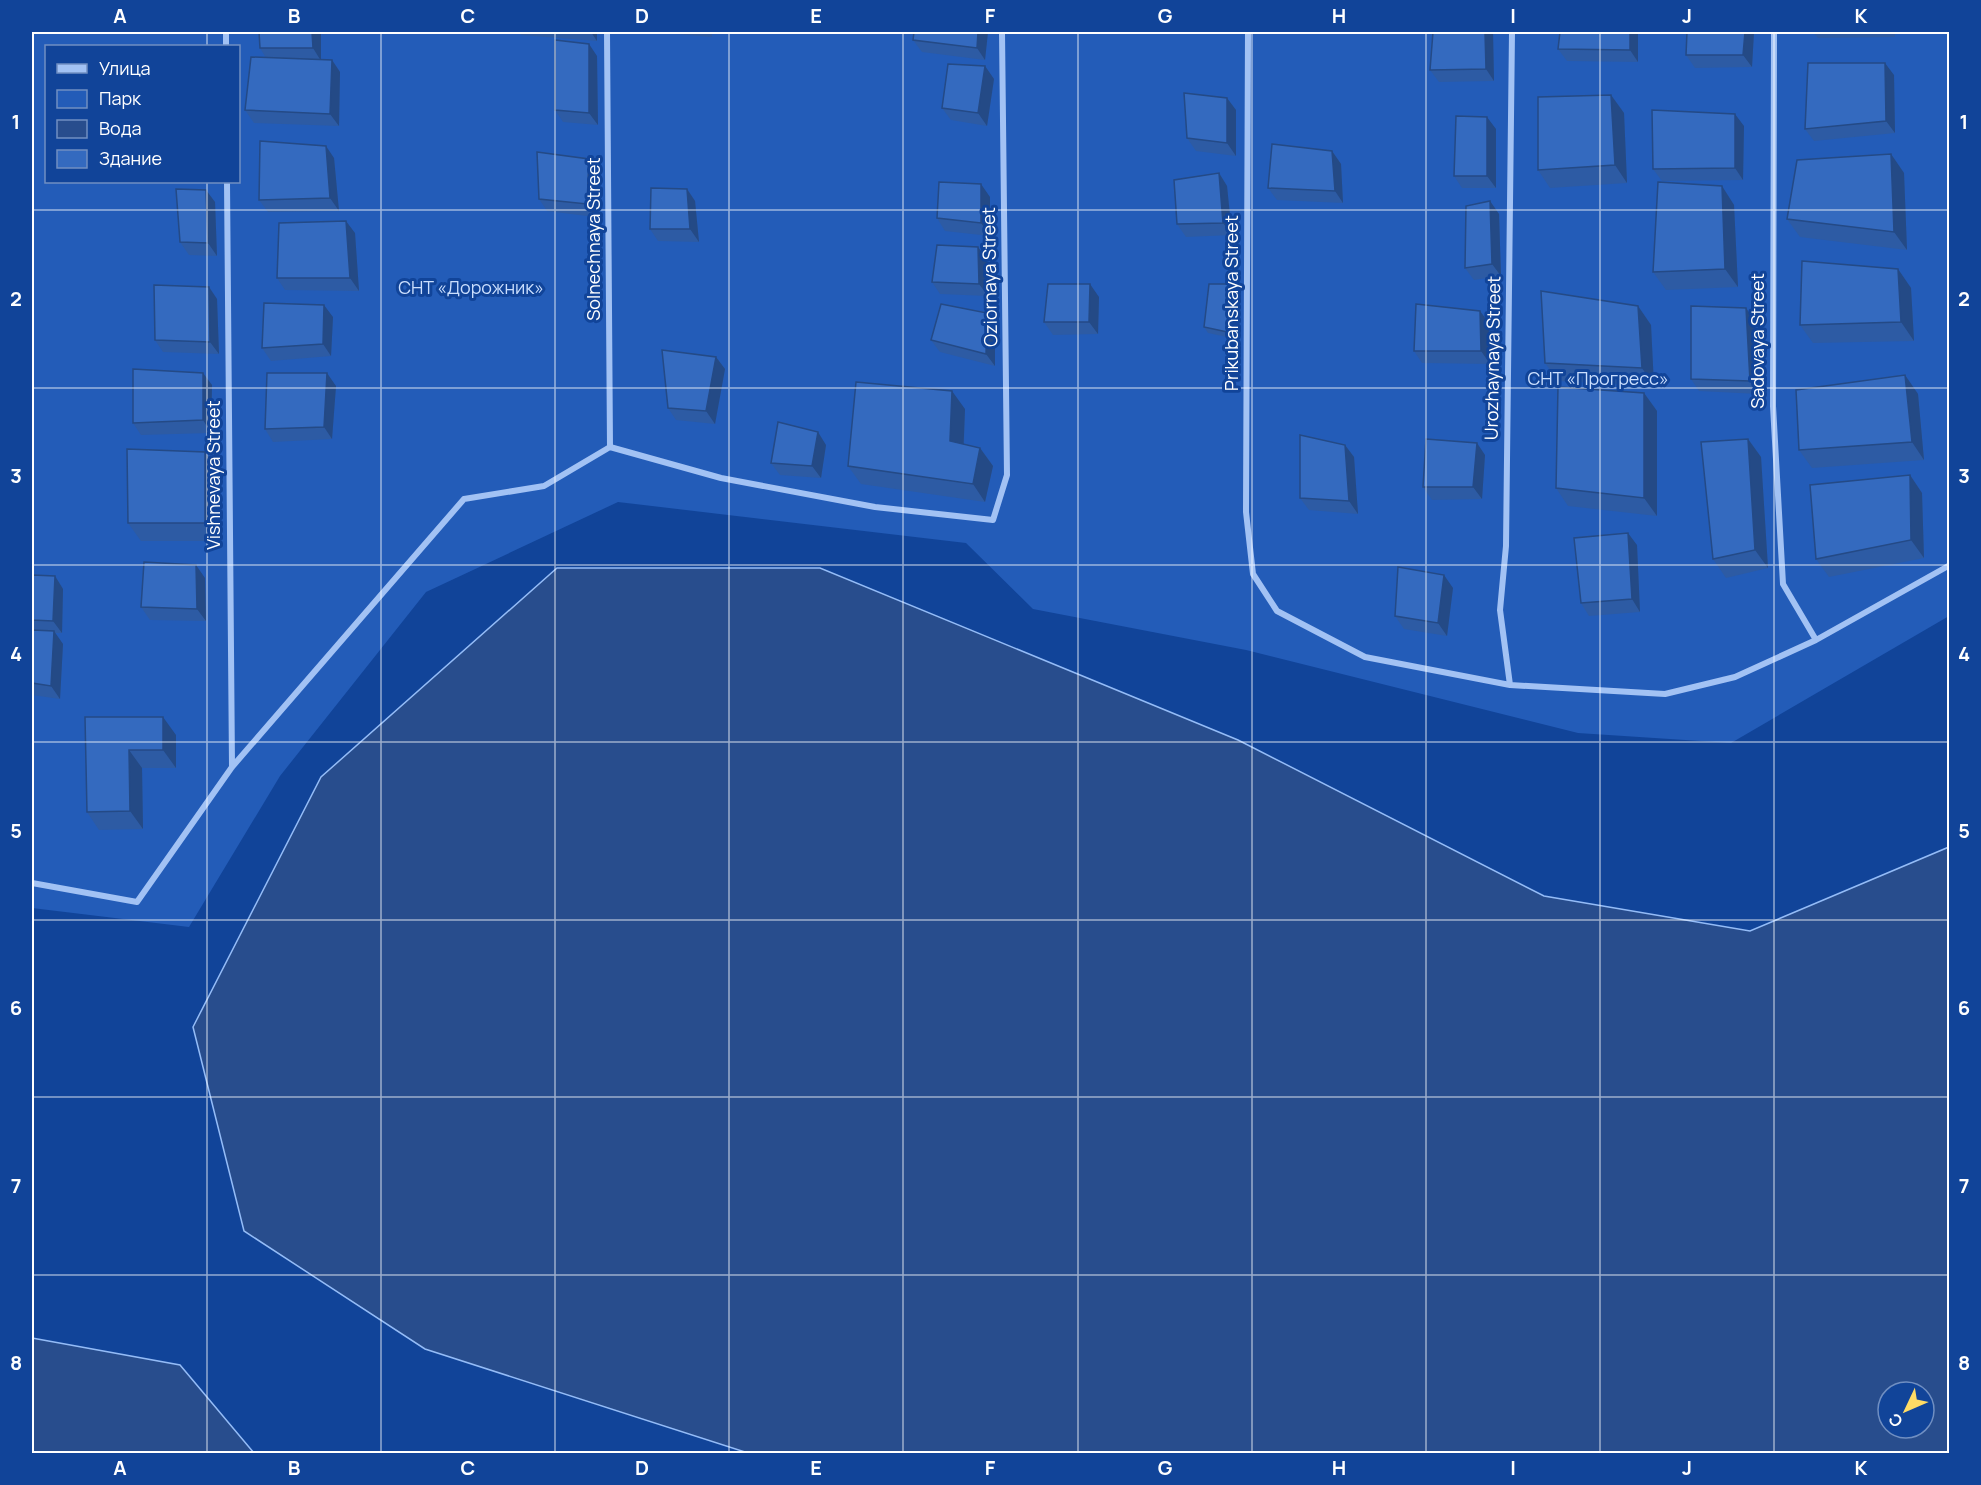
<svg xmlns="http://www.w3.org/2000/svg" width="1981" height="1485" font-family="Manrope,sans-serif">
  <rect width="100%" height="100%" fill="#149"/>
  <!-- green -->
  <path fill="#235cb8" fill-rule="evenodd" d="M32,32H1949V616L1731,743L1578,733L1246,650L1033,609L966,543L618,502L426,592L280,776L189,927L32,908ZM46,46H238V182H46Z"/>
  <!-- water -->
  <path fill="#284d8d" stroke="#94bcf7" stroke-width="1.5" fill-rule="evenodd" d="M557,568H820L1238,740L1544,896L1750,931L1949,847V1453H748L425,1349L244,1231L193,1027L321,777ZM1888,1392H1924V1428H1888Z
    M32,1338L180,1365L254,1453H32Z"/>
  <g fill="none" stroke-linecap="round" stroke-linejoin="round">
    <!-- street -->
    <path stroke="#a2c2f4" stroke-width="6" d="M226,32V46
      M607,32L610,447
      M1248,32L1246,512L1253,574L1277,611L1365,657L1510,685L1665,694L1735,677L1816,640L1950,565
      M1774,32L1773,406L1783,584L1816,640
      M227,182L232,767
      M1510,685L1500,610L1506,546L1512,32
      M32,883L137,902L232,767L464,499L544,486L610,447L721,478L875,507L993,520L1007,475L1002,32"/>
  </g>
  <!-- wall -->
  <path fill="#2d5ba4" d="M321,32V60H332L340,72L339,126L254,123L245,110L266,58L260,48Z
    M519,32H597V41L521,35Z
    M652,32H712V37Z
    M914,32H988L985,60L922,52L913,40Z
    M1433,32H1493L1494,81L1439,82L1430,70Z
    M1638,32V62L1567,61L1558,49Z
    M1687,32H1754L1752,67L1695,68L1686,55Z
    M1813,32H1895V37L1818,38Z
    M597,56L598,125L563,122L555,110Z
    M985,66L994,79L987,126L951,120L942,108Z
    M1894,75L1895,133L1814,141L1805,129Z
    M1611,95L1624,113L1627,183L1550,188L1538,170Z
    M1227,98L1236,110V156L1196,151L1187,138Z
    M1744,126L1743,180L1662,181L1653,169Z
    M1496,129V188H1462L1454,176Z
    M1332,151L1341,164L1343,203L1277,200L1268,188Z
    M1891,154L1904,173L1907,250L1800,237L1787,219Z
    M334,158L339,211L268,212L259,200Z
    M589,159L598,171L595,217L547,211L539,199Z
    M1219,173L1227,186L1232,235L1186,237L1177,224Z
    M1722,186L1734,205L1738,287L1666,290L1653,272Z
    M687,189L695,201L699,242L658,241L650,229Z
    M206,190L215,202L217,256L189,255L180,242Z
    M990,197V236L945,231L937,218Z
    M1490,201L1499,214L1501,276L1474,280L1465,268Z
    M355,233L359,291L285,290L277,278Z
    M987,259L988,296L940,294L932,282Z
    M1898,269L1911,288L1914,341L1813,343L1800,325Z
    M209,287L217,299L219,354L163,352L155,340Z
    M1234,290L1237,339L1208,333L1204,327Z
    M1099,297L1098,334L1053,335L1044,322Z
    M1638,306L1651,325L1654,386L1558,381L1545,363Z
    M1746,308L1755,321L1758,394L1699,391L1691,379Z
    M1480,311L1489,323L1490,364L1422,363L1414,351Z
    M987,313L995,325V366L940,352L931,340Z
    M333,317L331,356L271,361L262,348Z
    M716,357L725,369L715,424L676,420L668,408Z
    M203,373L212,385L211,433L141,435L133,423Z
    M1905,375L1918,394L1924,460L1812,468L1799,450Z
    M336,386L332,439L273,442L265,429Z
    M1644,393L1657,411V516L1568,506L1556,488Z
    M965,409L964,444L980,448L993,466L985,502L861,484L848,466Z
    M1748,439L1761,457L1768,568L1726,578L1713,559Z
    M826,445L821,478L780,475L771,463Z
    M1345,445L1354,457L1358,514L1309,510L1300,498Z
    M1485,455L1482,499L1432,500L1423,487Z
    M218,470L217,541H141L128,523Z
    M1910,475L1922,493L1924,558L1829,577L1816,559Z
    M1637,545L1640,612L1589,616L1581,603Z
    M32,575L55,576L63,589L62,633H55L63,644L60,699L32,695Z
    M205,578L206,621L150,620L141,607Z
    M1453,588L1447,636L1404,629L1395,616Z
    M85,717L176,735V768H142L143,829L99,830L87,812Z"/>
  <!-- shaded-wall -->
  <path fill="#244a86" d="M312,32H321V61L313,48Z
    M591,32H597V41Z
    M978,32H988L985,60L977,48Z
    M1485,32H1493L1494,81L1486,69Z
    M1630,32H1638V62L1630,50Z
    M1745,32H1754L1752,67L1743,55Z
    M589,44L597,56L598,125L589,113Z
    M332,60L340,72L339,126L330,114Z
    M1885,63L1894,75L1895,133L1886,121Z
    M985,66L994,79L987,126L978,113Z
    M1611,95L1624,113L1627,183L1615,165Z
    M1227,98L1236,110V156L1227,143Z
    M1735,114L1744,126L1743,180L1735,168Z
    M1487,117L1496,129V188L1487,176Z
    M326,146L334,158L339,211L330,198Z
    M1332,151L1341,164L1343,203L1335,191Z
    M1891,154L1904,173L1907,250L1894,232Z
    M589,159L598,171L595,217L587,204Z
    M1219,173L1227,186L1232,235L1223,223Z
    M981,184L990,197V236L981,223Z
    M1722,186L1734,205L1738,287L1725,269Z
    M687,189L695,201L699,242L690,229Z
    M206,190L215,202L217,256L208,243Z
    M1490,201L1499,214L1501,276L1492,264Z
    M346,221L355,233L359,291L350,278Z
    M978,247L987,259L988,296L979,284Z
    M1898,269L1911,288L1914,341L1901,322Z
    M1090,284L1099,297L1098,334L1089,322Z
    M1229,284L1234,290L1237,339L1232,333Z
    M209,287L217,299L219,354L210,342Z
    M324,305L333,317L331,356L323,344Z
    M1638,306L1651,325L1654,386L1642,368Z
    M1746,308L1755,321L1758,394L1750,381Z
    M1480,311L1489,323L1490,364L1481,351Z
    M987,313L995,325V366L986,354Z
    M716,357L725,369L715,424L706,411Z
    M203,373L212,385L211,433L203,420Z
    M327,373L336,386L332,439L324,427Z
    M1905,375L1918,394L1924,460L1912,442Z
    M952,391L965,409L963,459L950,441Z
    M1644,393L1657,411V516L1644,498Z
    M818,432L826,445L821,478L812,466Z
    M1748,439L1761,457L1768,568L1755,550Z
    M1477,443L1485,455L1482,499L1473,487Z
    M1345,445L1354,457L1358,514L1349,501Z
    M980,448L993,466L985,502L973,484Z
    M205,452L218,470L217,541L205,523Z
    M1910,475L1922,493L1924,558L1911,540Z
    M1628,533L1637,545L1640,612L1632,599Z
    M196,565L205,578L206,621L197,609Z
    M1444,575L1453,588L1447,636L1438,623Z
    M55,576L63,589L62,633L53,621Z
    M54,631L63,644L60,699L51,686Z
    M163,717L176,735V768L163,750Z
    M129,750L142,768L143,829L130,811Z"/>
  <!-- building -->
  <path fill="#346abf" stroke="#244a86" stroke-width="1.5" d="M259,32H312L313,48H260Z
    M914,32H978L977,48L913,40Z
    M1433,32H1485L1486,69L1430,70Z
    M1560,32H1630V50L1558,49Z
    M1687,32H1745L1743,55H1686Z
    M555,40L589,44V113L555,110Z
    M251,57L332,60L330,114L245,110Z
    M1808,63H1885L1886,121L1805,129Z
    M948,64L985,66L978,113L942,108Z
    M1184,93L1227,98V143L1187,138Z
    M1611,95L1615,165L1538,170V97Z
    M1652,110L1735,114V168L1653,169Z
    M1456,116L1487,117V176H1454Z
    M260,141L326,146L330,198L259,200Z
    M1272,144L1332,151L1335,191L1268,188Z
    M537,152L589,159L587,204L539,199Z
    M1891,154L1894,232L1787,219L1797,160Z
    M1219,173L1223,223L1177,224L1174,180Z
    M939,182L981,184V223L937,218Z
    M1658,182L1722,186L1725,269L1653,272Z
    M651,188L687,189L690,229H650Z
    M176,189L206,190L208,243L180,242Z
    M1490,201L1492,264L1465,268L1466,206Z
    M346,221L350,278H277L279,223Z
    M1948,244H1950V284Z
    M937,245L978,247L979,284L932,282Z
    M1802,261L1898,269L1901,322L1800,325Z
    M1048,284H1090L1089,322H1044Z
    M1209,284H1229L1232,333L1204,327Z
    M154,285L209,287L210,342L155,340Z
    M1541,291L1638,306L1642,368L1545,363Z
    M264,303L324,305L323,344L262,348Z
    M941,304L987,313L986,354L931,340Z
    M1416,304L1480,311L1481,351H1414Z
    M1691,306L1746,308L1750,381L1691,379Z
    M662,350L716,357L706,411L668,408Z
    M133,369L203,373V420L133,423Z
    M267,373H327L324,427L265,429Z
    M1905,375L1912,442L1799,450L1796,390Z
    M856,382L952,391L950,441L980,448L973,484L848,466Z
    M1558,387L1644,393V498L1556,488Z
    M778,422L818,432L812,466L771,463Z
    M1300,435L1345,445L1349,501L1300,498Z
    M1426,439L1477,443L1473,487H1423Z
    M1748,439L1755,550L1713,559L1701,442Z
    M127,449L205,452V523H128Z
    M1910,475L1911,540L1816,559L1810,485Z
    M1628,533L1632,599L1581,603L1574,538Z
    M144,562L196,565L197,609L141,607Z
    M1398,567L1444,575L1438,623L1395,616Z
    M32,575L55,576L53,621L32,620Z
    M32,630L54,631L51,686L32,683Z
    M85,717H163V750H129L130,811L87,812Z"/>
  <!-- grid -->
  <path fill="none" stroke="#fff" stroke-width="1.5" stroke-opacity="0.55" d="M207,32V46M381,32V1454M555,32V1454M729,32V1454M903,32V1454M1078,32V1454M1252,32V1454M1426,32V1454M1600,32V1454M1774,32V1454M207,182V1454M32,210H1950M32,388H1950M32,565H1950M32,742H1950M32,920H1950M32,1097H1950M32,1275H1950"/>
  <g text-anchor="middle" stroke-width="6" stroke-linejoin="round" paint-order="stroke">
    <!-- street labels -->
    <g font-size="18" fill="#fff" stroke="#149">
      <text transform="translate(594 239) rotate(-90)" y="6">Solnechnaya Street</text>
      <text transform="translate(990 277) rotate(-91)" y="6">Oziornaya Street</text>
      <text transform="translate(1232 303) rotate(-90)" y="6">Prikubanskaya Street</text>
      <text transform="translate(1758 341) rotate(-90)" y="6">Sadovaya Street</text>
      <text transform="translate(1493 358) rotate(-89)" y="6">Urozhaynaya Street</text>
      <text transform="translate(214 475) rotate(-90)" y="6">Vishnevaya Street</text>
    </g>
    <!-- park labels -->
    <g font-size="18" fill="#cbdffe" stroke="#149">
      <text x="471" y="294">СНТ «Дорожник»</text>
      <text x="1598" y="385">СНТ «Прогресс»</text>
    </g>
  </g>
  <!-- border -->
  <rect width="1981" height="1485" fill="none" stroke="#114499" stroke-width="66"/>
  <!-- legend -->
  <rect x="45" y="45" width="195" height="138" fill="#114499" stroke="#708fc2" stroke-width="1.5"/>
  <rect x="57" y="64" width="30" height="9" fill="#a2c2f4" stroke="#708fc2" stroke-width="1.5"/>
  <text x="99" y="75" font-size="18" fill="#ffffff">Улица</text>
  <rect x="57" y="90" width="30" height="18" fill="#235cb8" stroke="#708fc2" stroke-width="1.5"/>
  <text x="99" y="105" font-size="18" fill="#ffffff">Парк</text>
  <rect x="57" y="120" width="30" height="18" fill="#284d8d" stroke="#708fc2" stroke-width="1.5"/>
  <text x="99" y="135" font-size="18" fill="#ffffff">Вода</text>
  <rect x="57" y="150" width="30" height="18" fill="#346abf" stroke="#708fc2" stroke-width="1.5"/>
  <text x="99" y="165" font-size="18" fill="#ffffff">Здание</text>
  <!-- north arrow -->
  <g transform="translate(1906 1410) rotate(226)"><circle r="28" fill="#114499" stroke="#708fc2" stroke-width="1.5"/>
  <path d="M0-4.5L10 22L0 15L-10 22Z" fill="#ffdc65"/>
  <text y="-9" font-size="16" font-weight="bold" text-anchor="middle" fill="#ffffff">С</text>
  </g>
  <rect x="33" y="33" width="1915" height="1419" fill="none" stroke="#fff" stroke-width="2"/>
  <g font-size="20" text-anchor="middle" font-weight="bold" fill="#fff">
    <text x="120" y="23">A</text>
    <text x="294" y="23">B</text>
    <text x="468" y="23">C</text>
    <text x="642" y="23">D</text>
    <text x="816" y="23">E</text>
    <text x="990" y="23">F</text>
    <text x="1165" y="23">G</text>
    <text x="1339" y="23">H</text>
    <text x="1513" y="23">I</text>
    <text x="1687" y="23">J</text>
    <text x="1861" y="23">K</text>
    <text x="16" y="129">1</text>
    <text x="1964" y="129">1</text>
    <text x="16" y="306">2</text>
    <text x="1964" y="306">2</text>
    <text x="16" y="483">3</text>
    <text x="1964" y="483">3</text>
    <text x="16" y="661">4</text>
    <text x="1964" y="661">4</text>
    <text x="16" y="838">5</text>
    <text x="1964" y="838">5</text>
    <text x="16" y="1015">6</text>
    <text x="1964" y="1015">6</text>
    <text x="16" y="1193">7</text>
    <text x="1964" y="1193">7</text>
    <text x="16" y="1370">8</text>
    <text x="1964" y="1370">8</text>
    <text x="120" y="1475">A</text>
    <text x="294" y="1475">B</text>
    <text x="468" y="1475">C</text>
    <text x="642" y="1475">D</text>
    <text x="816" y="1475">E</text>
    <text x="990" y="1475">F</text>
    <text x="1165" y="1475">G</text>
    <text x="1339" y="1475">H</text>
    <text x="1513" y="1475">I</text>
    <text x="1687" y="1475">J</text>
    <text x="1861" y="1475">K</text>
  </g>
</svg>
